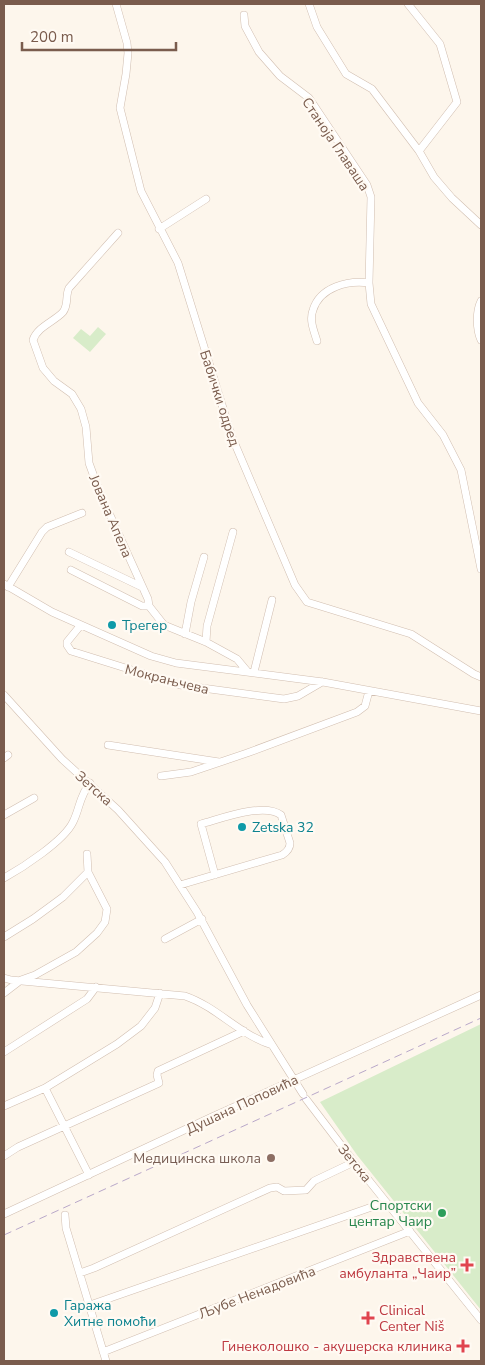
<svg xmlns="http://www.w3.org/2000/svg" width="485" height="1365" font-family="'Nunito Sans',sans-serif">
  <rect width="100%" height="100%" fill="#fdf6ec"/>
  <!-- green -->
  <path fill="#d8ecc9" d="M98,327L106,334L90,352L73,338L81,329L90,336Z
    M481,1024V1310L357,1155L320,1102Z"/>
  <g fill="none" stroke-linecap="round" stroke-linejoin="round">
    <defs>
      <path id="minor" d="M116,4L127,43L128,53L126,74L120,108L141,191L178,263L232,437L295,585L307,602L411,634L474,674L481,677
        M309,4L317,27L346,74L372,89L419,151L434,177L452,198L481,225
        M408,4L440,44L457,102L419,151
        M244,15L245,26L259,52L280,76L309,98L367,185L371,197L369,283L371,304L418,403L443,435L461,470L481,569
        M159,229L206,199
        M118,233L69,288C65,296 69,304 63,312C55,321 37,327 33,340L43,368L54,381L72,394L81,409L86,427L89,463L100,493L148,599L149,606L164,625L206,642L237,659L247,671
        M481,301C476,311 476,329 481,340
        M317,341C314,331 309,320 313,310C320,287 348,280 369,283
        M69,552L142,587
        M71,570L142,606H149
        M4,584L52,612L151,656L176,663L323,682L481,711
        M8,587L42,532L47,527L82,513
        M80,626L67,642V645L71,651L180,685L284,699L298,696L322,682
        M185,634L191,602L204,557
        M206,642L207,626L233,532
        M254,672L272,600
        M4,695L62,759L118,810L165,862L197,912L247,1005L303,1094
        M108,745L219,762
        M4,758L8,755
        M161,776L191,772L247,753L357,712L365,706L369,691
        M4,815L34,798
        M4,878C22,868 64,841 73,822C80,808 79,797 90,783
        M180,885L282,855C287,852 290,849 290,843L281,815C264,802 220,819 201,824L215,875
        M4,937L33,919L63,897L88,872L87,854
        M165,939L202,919
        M4,978L11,980L185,996C217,1007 240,1035 272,1045
        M4,993L21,980L35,975L76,952L97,933L105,922L107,909L88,872
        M4,1052L87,999L96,987
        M45,1088L89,1175
        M306,1099L354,1162L481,1320
        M4,1106L45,1088L117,1044L141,1026L155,1008L160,993
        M4,1156L18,1147L159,1083L157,1075L158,1071L244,1031
        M4,1214L212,1117L481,995
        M65,1215L66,1228L106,1361
        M80,1273L94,1268L270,1188L277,1187L284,1191L306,1190L314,1181L354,1162
        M90,1305L386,1202
        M103,1352L410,1231"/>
    </defs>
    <!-- minor casing -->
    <use href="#minor" stroke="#d1beb0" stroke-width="8"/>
    <!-- minor -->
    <use href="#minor" stroke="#fff" stroke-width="7"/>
    <!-- rail -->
    <path stroke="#b9a8c9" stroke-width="1" stroke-dasharray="8 5" stroke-linecap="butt" d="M4,1235L481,1018"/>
  </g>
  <!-- markers -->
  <g fill="#0f9aa8" stroke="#fffaf3" stroke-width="2">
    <circle cx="112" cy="625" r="5"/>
    <circle cx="242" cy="827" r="5"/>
    <circle cx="54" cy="1313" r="5"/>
  </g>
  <circle fill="#8d6e63" stroke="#fffaf3" stroke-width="2" cx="271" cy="1158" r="5"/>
  <circle fill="#2e9e5b" stroke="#fffaf3" stroke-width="2" cx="442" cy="1213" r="5"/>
  <g fill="#e0444e" stroke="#fffaf3" stroke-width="2">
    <path d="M464.5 1257.5h5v5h5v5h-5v5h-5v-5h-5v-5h5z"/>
    <path d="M365.5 1310.5h5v5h5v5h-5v5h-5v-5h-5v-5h5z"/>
    <path d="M460.5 1338.5h5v5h5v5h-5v5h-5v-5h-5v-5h5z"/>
  </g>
  <g text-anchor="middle" stroke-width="4.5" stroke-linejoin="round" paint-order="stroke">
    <!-- street labels -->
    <g font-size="14" fill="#7a5c4d" stroke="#fffaf3">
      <text transform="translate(336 144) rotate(56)" y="5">Станоја Главаша</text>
      <text transform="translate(220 398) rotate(72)" y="5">Бабички одред</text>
      <text transform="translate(111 516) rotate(67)" y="5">Јована Апела</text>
      <text transform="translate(167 679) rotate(14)" y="5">Мокрањчева</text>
      <text transform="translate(94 788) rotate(42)" y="5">Зетска</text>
      <text transform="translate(242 1104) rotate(-25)" y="5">Душана Поповића</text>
      <text transform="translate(355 1163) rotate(51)" y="5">Зетска</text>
      <text transform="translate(257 1292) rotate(-21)" y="5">Љубе Ненадовића</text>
    </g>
    <!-- culture labels -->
    <g font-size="14" fill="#0d838f" stroke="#fffaf3" text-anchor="start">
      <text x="122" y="630">Трегер</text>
      <text x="252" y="832">Zetska 32</text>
      <text x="64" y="1310">Гаража<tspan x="64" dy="16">Хитне помоћи</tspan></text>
    </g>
    <!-- education labels -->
    <g font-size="14" fill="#785e54" stroke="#fffaf3" text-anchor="end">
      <text x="261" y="1163">Медицинска школа</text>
    </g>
    <!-- leisure labels -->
    <g font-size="14" fill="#27864d" stroke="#fffaf3" text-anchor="end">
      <text x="432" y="1210">Спортски<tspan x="432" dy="16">центар Чаир</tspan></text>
    </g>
    <!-- health labels -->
    <g font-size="14" fill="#be3a42" stroke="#fffaf3" text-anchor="end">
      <text x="456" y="1262">Здравствена<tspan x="456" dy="16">амбуланта „Чаир”</tspan></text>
      <text x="379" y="1315" text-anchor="start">Clinical<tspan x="379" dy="16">Center Niš</tspan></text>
      <text x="452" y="1351">Гинеколошко - акушерска клиника</text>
    </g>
  </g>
  <!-- border -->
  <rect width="485" height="1365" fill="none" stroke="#7a5c4d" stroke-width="10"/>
  <!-- scale -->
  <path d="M22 42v8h154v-8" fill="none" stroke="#7a5c4d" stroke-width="2.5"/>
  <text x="30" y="42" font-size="15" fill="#7a5c4d" stroke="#fffaf3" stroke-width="4" paint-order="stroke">200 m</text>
</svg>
